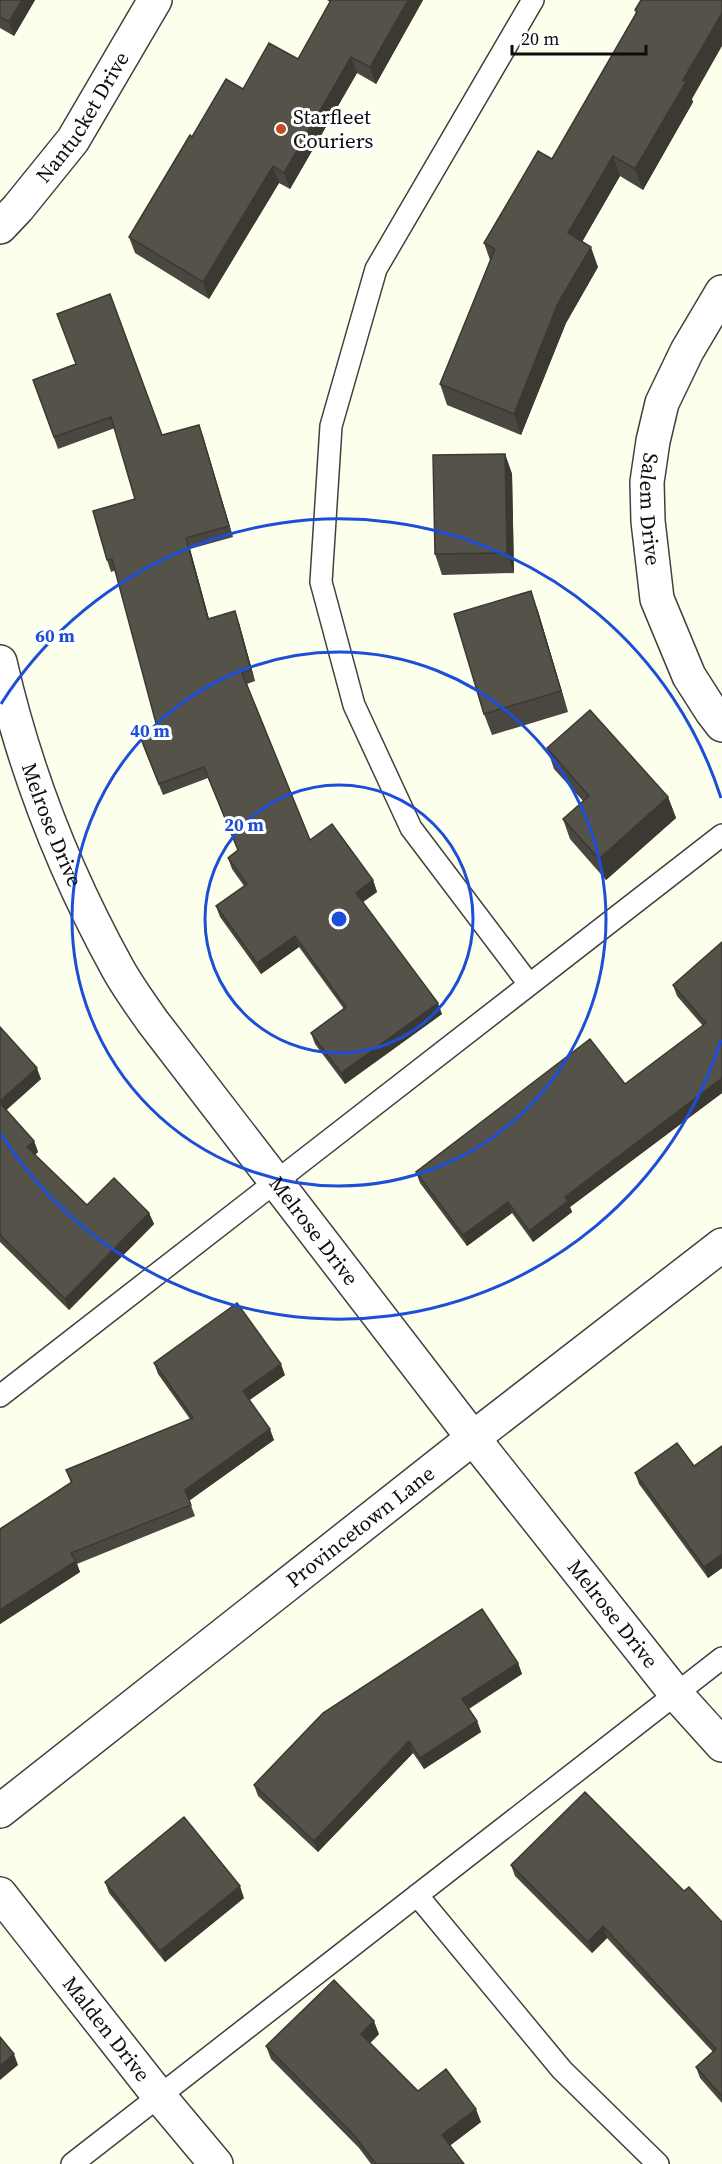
<svg xmlns="http://www.w3.org/2000/svg" width="722" height="2164" font-family="'Source Serif 4',serif">
  <rect width="100%" height="100%" fill="#fcffec"/>
  <g fill="none" stroke-linecap="round" stroke-linejoin="round">
    <defs>
      <path id="service" d="M529,984L411,828L354,705L321,582L331,426L376,269L533,0
        M0,1396L722,835
        M417,1895L562,2070L658,2164
        M72,2164L722,1658"/>
      <g id="minor">
        <path id="s1" d="M0,227L18,208L73,140L155,0"/>
        <path id="s2" d="M722,292L687,351L662,403L653,441L647,482L648,521L657,599L689,676L712,712L722,725"/>
        <path id="s3" d="M0,1811L473,1438L722,1245"/>
        <path id="s4" d="M0,1894L159,2096L216,2164"/>
      </g>
      <g id="tertiary">
        <path id="s5" d="M0,662C24,768 65,873 118,969C128,987 141,1005 153,1022L473,1438L676,1694L722,1745"/>
      </g>
    </defs>
    <!-- service casing -->
    <use href="#service" stroke="#404040" stroke-width="24"/>
    <!-- minor casing -->
    <use href="#minor" stroke="#404040" stroke-width="36"/>
    <!-- tertiary casing -->
    <use href="#tertiary" stroke="#404040" stroke-width="36"/>
    <!-- service -->
    <use href="#service" stroke="#fff" stroke-width="21"/>
    <!-- minor -->
    <use href="#minor" stroke="#fff" stroke-width="33"/>
    <!-- tertiary -->
    <use href="#tertiary" stroke="#fff" stroke-width="33"/>
  </g>
  <!-- wall -->
  <path fill="#49473f" d="M0,0H35L14,36L0,28Z
    M327,0H423L376,84L357,73L290,189L279,183L209,299L135,253L129,237L192,137L243,89L298,59L330,2Z
    M641,0L693,102L643,190L620,176L582,242L598,267L566,323L521,435L447,405L440,384L490,260L484,243L552,159L636,14L635,10Z
    M33,380L162,435L199,425L233,537L190,549L209,619L239,623L255,681L247,684L310,840L373,880L377,892L363,902L442,1014L345,1084L315,1044L311,1033L344,1009L299,947L261,974L220,917L216,906L244,886L232,869L228,858L238,850L208,778L163,795L143,745L157,727L116,570L111,572L107,560L135,499L115,428L58,449Z
    M505,454L512,474L514,573L442,575L435,554Z
    M538,611L568,712L492,735L484,714Z
    M547,748L668,797L676,818L606,880L570,839L563,819L583,801L554,769Z
    M722,942V1093L570,1207L572,1212L533,1242L512,1213L467,1246L420,1183L416,1172L625,1084L703,1026L677,996L673,985Z
    M0,1027L41,1079L6,1110L34,1141L38,1152L35,1155L87,1205L149,1213L154,1224L69,1310L0,1242Z
    M154,1363L285,1375L249,1400L274,1440L189,1500L195,1516L77,1564L80,1572L0,1624V1529L71,1483L66,1470L190,1419L158,1374Z
    M722,1446V1568L708,1578L639,1484L635,1473L694,1466Z
    M518,1663L522,1674L469,1709L477,1721L481,1732L424,1769L413,1753L318,1852L258,1796L254,1785Z
    M511,1865L684,1891L722,1922V2103L700,2078L696,2067L713,2052L607,1938L592,1953L515,1876Z
    M105,1882L244,1898L165,1962L109,1893Z
    M379,2034L370,2043L418,2091L481,2122L450,2145L464,2164H371L359,2148L271,2059L266,2046Z"/>
  <!-- shaded-wall -->
  <path fill="#3c3933" d="M22,0H35L14,36L9,22Z
    M408,0H423L376,84L370,67Z
    M722,13V46L692,99L693,102L643,190L635,169L683,80Z
    M351,57L357,73L290,189L284,173Z
    M613,156L620,176L575,254L568,233Z
    M273,166L279,183L209,299L203,282Z
    M591,247L598,267L566,323L521,435L514,414L558,303Z
    M199,425L203,436L233,537L229,526Z
    M505,454L512,474L514,573L507,553Z
    M186,538L190,549L212,630L208,619Z
    M531,591L538,611L568,712L561,691Z
    M235,611L239,623L255,681L251,670Z
    M668,797L676,818L606,880L599,859Z
    M373,880L377,892L360,904L356,893Z
    M295,936L299,947L261,974L257,963Z
    M438,1003L442,1014L345,1084L341,1073Z
    M37,1068L41,1079L3,1113L0,1104V1101Z
    M722,1078V1093L570,1207L572,1212L533,1242L529,1231L565,1197Z
    M34,1141L38,1152L31,1158L27,1147Z
    M508,1202L512,1213L467,1246L463,1235Z
    M149,1213L154,1224L69,1310L65,1299Z
    M281,1364L285,1375L247,1402L243,1391Z
    M270,1429L274,1440L189,1501L185,1490Z
    M722,1554V1568L708,1578L704,1567Z
    M76,1561L80,1572L0,1624V1610Z
    M518,1663L522,1674L466,1710L462,1699Z
    M477,1721L481,1732L424,1769L420,1758Z
    M409,1741L413,1753L318,1852L314,1841Z
    M240,1886L244,1898L165,1962L160,1951Z
    M603,1926L607,1938L592,1953L588,1942Z
    M374,2021L379,2034L366,2047L361,2034Z
    M14,2054L18,2065L0,2080V2066Z
    M476,2109L481,2122L447,2148L442,2135Z"/>
  <!-- building -->
  <path fill="#555249" stroke="#3c3933" stroke-width="1.5" d="M0,0H22L9,22L0,17Z
    M331,0H408L370,67L351,57L284,173L273,166L203,282L129,237L190,135L192,137L226,79L243,89L269,43L298,59Z
    M641,0H722V13L683,80L686,82L635,169L613,156L568,233L591,247L558,303L514,414L440,384L495,249L484,243L538,151L552,159L637,12L635,10Z
    M110,294L162,435L199,425L229,526L186,538L208,619L235,611L251,670L242,673L310,840L332,824L373,880L356,893L438,1003L341,1073L311,1033L346,1007L295,936L257,963L216,906L247,884L228,858L238,850L204,767L159,784L139,734L157,727L112,559L107,560L93,511L135,499L111,417L54,437L33,380L76,364L57,314Z
    M505,454L507,553L435,554L433,455Z
    M531,591L561,691L484,714L454,614Z
    M590,710L668,797L599,859L563,819L589,796L547,748Z
    M722,942V1078L565,1197L568,1201L529,1231L508,1202L463,1235L416,1172L590,1039L625,1084L706,1023L673,985Z
    M0,1027L37,1068L0,1101Z
    M0,1103L34,1141L27,1147L87,1205L114,1178L149,1213L65,1299L0,1235Z
    M237,1303L281,1364L243,1391L270,1429L185,1490L191,1505L71,1553L76,1561L0,1610V1529L72,1482L66,1470L193,1418L154,1363Z
    M677,1443L694,1466L722,1446V1554L704,1567L635,1473Z
    M482,1609L518,1663L462,1699L477,1721L420,1758L409,1741L314,1841L254,1785L323,1713Z
    M585,1792L684,1891L689,1887L722,1922V2096L696,2067L716,2049L603,1926L588,1942L511,1865Z
    M184,1817L240,1886L160,1951L105,1882Z
    M334,1980L374,2021L361,2034L418,2091L446,2069L476,2109L442,2135L464,2164H376L354,2135L266,2046Z
    M0,2037L14,2054L0,2066Z"/>
  <!-- distance rings -->
  <g fill="none" stroke="#1d4ed8" stroke-width="3">
    <circle cx="339" cy="919" r="134"/>
    <circle cx="339" cy="919" r="267"/>
    <path d="M721 1040A401 401 0 0 1 1 1134M1 704A401 401 0 0 1 721 798"/>
  </g>
  <!-- markers -->
  <circle fill="#c14e20" stroke="#fff" stroke-width="2" cx="281" cy="129" r="6"/>
  <g text-anchor="middle" stroke-width="6" stroke-linejoin="round" paint-order="stroke">
    <!-- street labels -->
    <g font-size="21" fill="#0d0d0d" stroke="#fff">
      <text dy="7" stroke="none"><textPath href="#s1" startOffset="138">Nantucket Drive</textPath></text>
      <text dy="7" stroke="none"><textPath href="#s2" startOffset="234">Salem Drive</textPath></text>
      <text dy="7" stroke="none"><textPath href="#s5" startOffset="171">Melrose Drive</textPath></text>
      <text dy="7" stroke="none"><textPath href="#s5" startOffset="657">Melrose Drive</textPath></text>
      <text dy="7" stroke="none"><textPath href="#s3" startOffset="459">Provincetown Lane</textPath></text>
      <text dy="7" stroke="none"><textPath href="#s5" startOffset="1143">Melrose Drive</textPath></text>
      <text dy="7" stroke="none"><textPath href="#s4" startOffset="172">Malden Drive</textPath></text>
    </g>
    <!-- poi labels -->
    <g font-size="21" fill="#0d0d0d" stroke="#fff" text-anchor="start">
      <text x="293" y="124">Starfleet<tspan x="293" dy="24">Couriers</tspan></text>
    </g>
  </g>
  <circle cx="339" cy="919" r="9" fill="#1d4ed8" stroke="#fff" stroke-width="3"/>
  <g font-size="18" text-anchor="middle" font-weight="bold" fill="#1d4ed8" stroke="#fff" stroke-width="6" stroke-linejoin="round" paint-order="stroke">
    <text x="55" y="642">60 m</text>
    <text x="150" y="737">40 m</text>
    <text x="244" y="831">20 m</text>
  </g>
  <!-- scale -->
  <path d="M512 45v9h134v-9" fill="none" stroke="#0d0d0d" stroke-width="3"/>
  <text x="521" y="45" font-size="18" fill="#0d0d0d" stroke="#ffffff" stroke-width="4.5" paint-order="stroke">20 m</text>
</svg>
